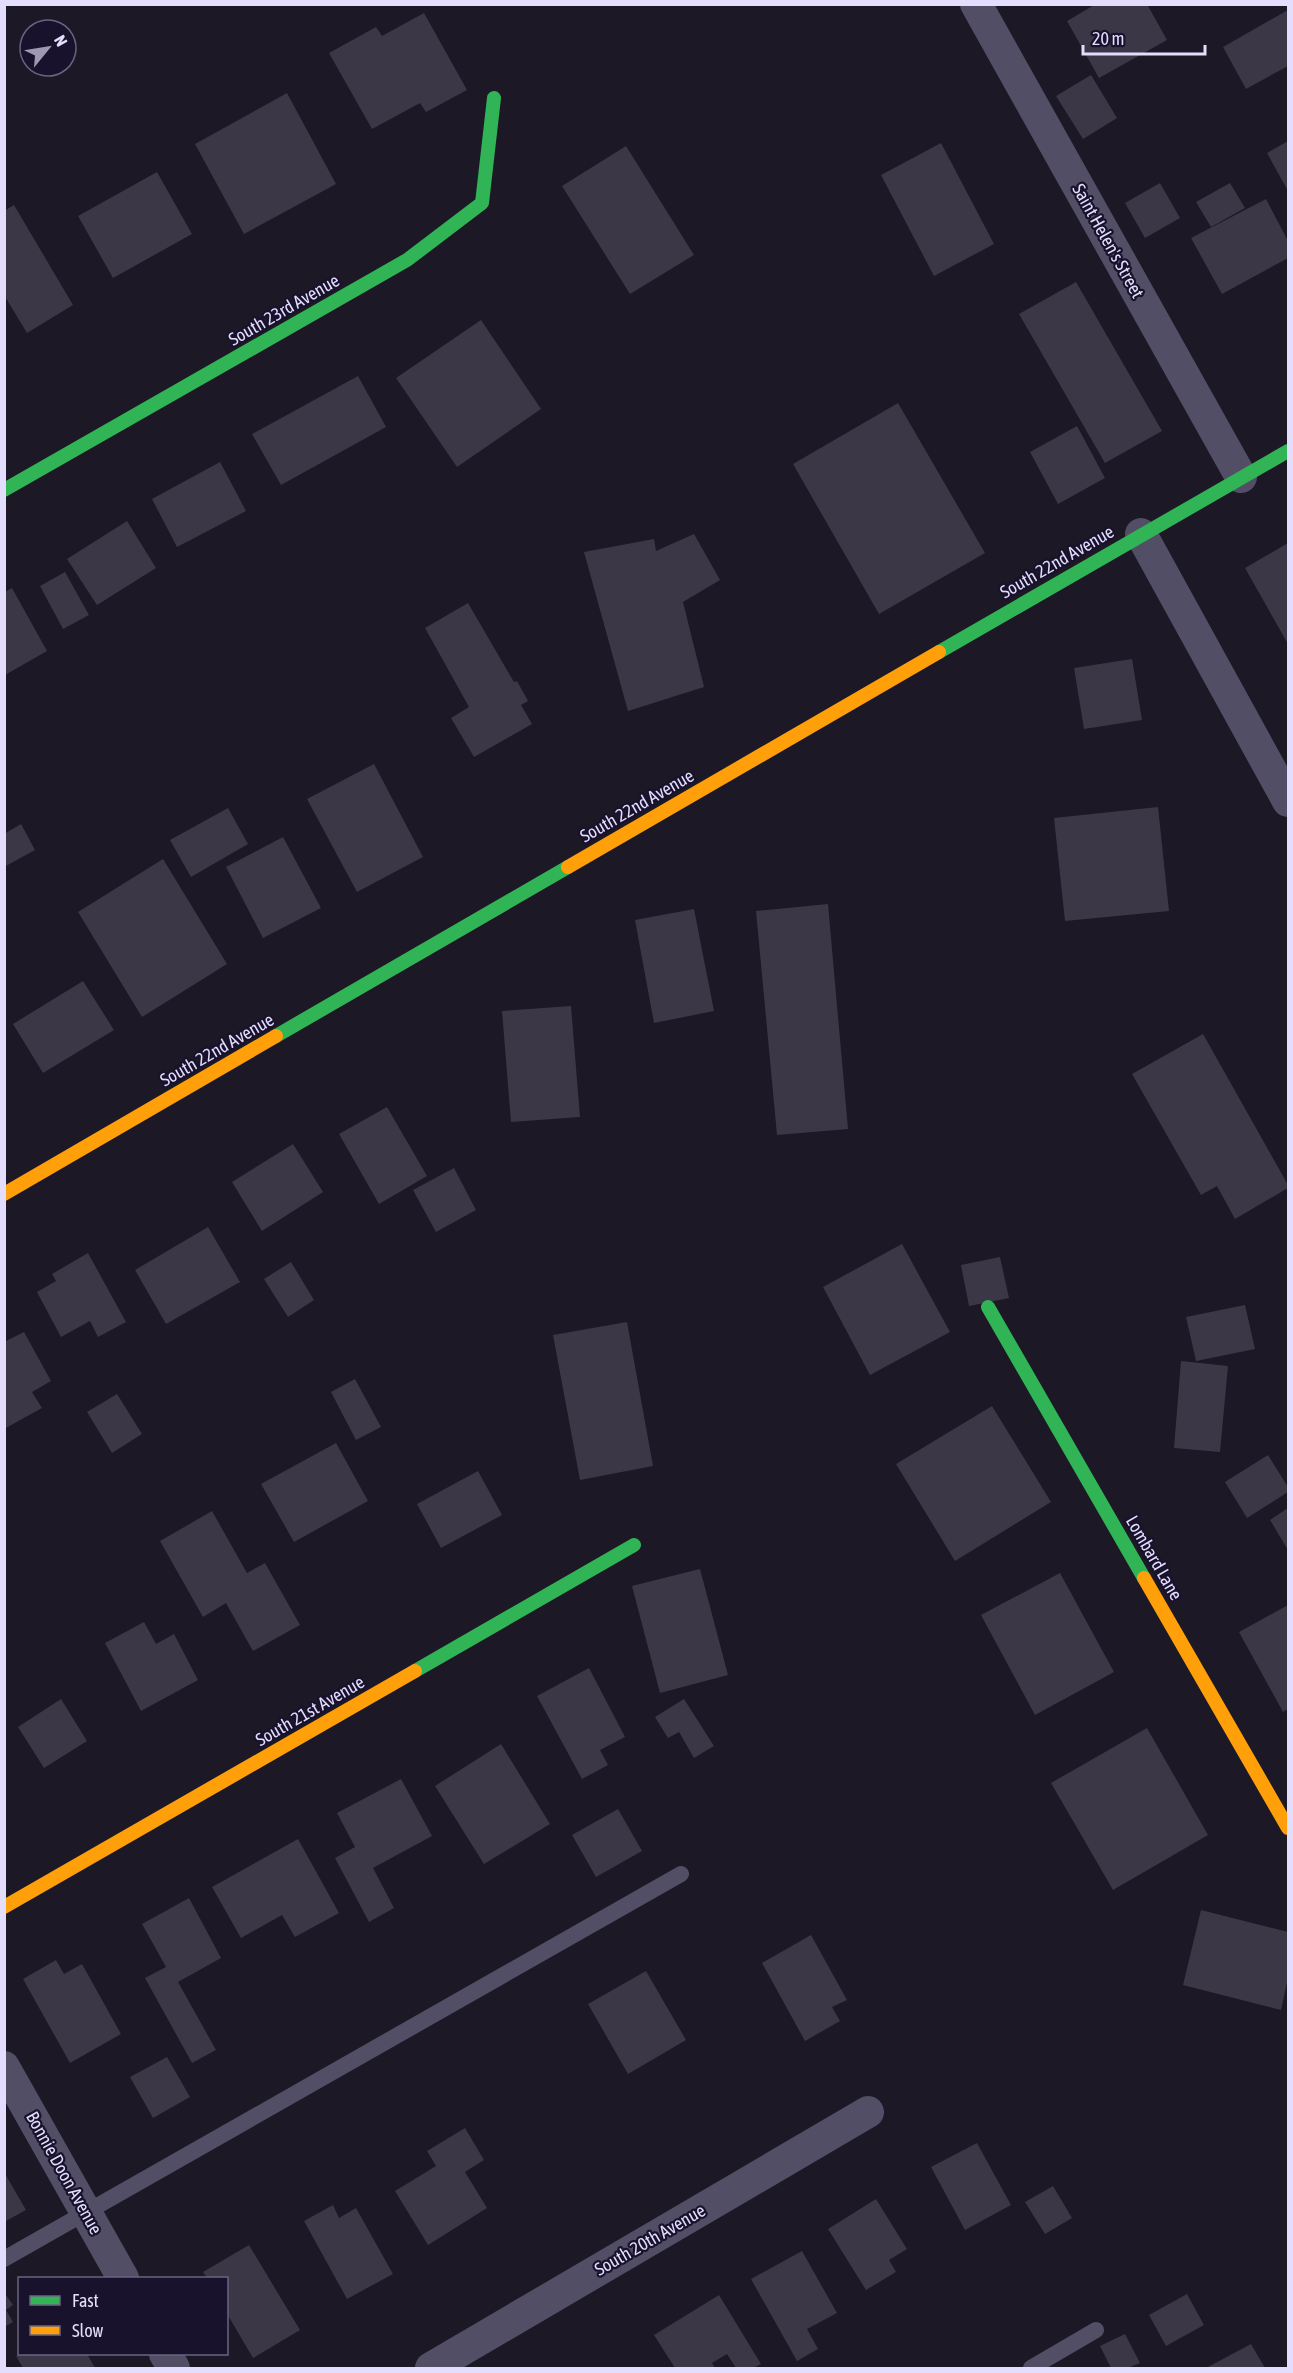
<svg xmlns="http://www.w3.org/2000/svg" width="1293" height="2373" font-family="'Asap Condensed',sans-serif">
  <rect width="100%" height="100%" fill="#1c1826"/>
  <!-- building -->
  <path fill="#3b3747" d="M1096,4H1147L1167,40L1099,78L1067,21Z
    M1288,10V66L1246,89L1223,47Z
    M424,13L467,90L426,112L420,103L372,129L329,53L376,27L382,36Z
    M1091,75L1117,118L1083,139L1056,96Z
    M287,93L336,184L244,234L195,144Z
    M1288,141V191L1267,153Z
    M941,143L994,244L934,276L881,175Z
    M626,146L694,255L630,294L562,186Z
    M157,172L192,234L113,278L78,216Z
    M1160,183L1180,218L1145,238L1125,203Z
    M1230,183L1245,208L1211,227L1196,202Z
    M1266,199L1288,241V258L1222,294L1191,238Z
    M14,205L73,305L27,333L4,295V211Z
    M1076,282L1162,431L1105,463L1019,314Z
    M481,320L541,409L457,467L396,378Z
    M358,376L386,427L281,485L252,434Z
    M898,403L985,553L879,614L793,464Z
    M1077,426L1105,478L1058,504L1030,452Z
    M220,462L246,511L177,547L152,499Z
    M127,521L156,568L97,605L67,559Z
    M694,534L720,580L683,602L704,687L628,711L584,552L654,539L656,551Z
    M1288,543V644L1245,568Z
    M65,572L89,615L63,629L40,586Z
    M12,588L47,651L5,675V592Z
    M468,603L514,682L517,681L528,701L521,705L532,724L474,757L451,718L469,707L425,628Z
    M1132,659L1142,720L1084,729L1074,668Z
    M374,764L423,857L357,892L307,799Z
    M1158,807L1169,911L1065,921L1054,818Z
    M228,808L248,844L191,877L170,840Z
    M21,824L35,850L4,867V834Z
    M283,837L321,908L263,938L226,867Z
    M163,859L227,964L142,1017L78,912Z
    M828,904L848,1129L777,1135L756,911Z
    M694,909L714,1011L654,1023L635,920Z
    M83,981L114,1030L43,1073L13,1024Z
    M571,1006L580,1117L511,1122L502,1011Z
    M1203,1034L1288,1185V1188L1235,1219L1217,1186L1201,1195L1132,1074Z
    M387,1107L427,1176L379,1204L339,1134Z
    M293,1144L323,1192L262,1231L232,1182Z
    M454,1168L476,1210L436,1232L413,1190Z
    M208,1227L240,1282L166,1324L135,1270Z
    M902,1244L950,1332L870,1375L823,1287Z
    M88,1253L126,1322L98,1337L90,1321L61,1337L37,1292L56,1281L52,1274Z
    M1000,1257L1009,1298L969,1306L961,1265Z
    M291,1262L314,1300L288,1317L264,1279Z
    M1245,1305L1255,1349L1196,1361L1186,1317Z
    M627,1322L653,1466L580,1480L553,1335Z
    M24,1332L51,1381L32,1392L42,1408L4,1429V1342Z
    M1181,1361L1228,1366L1220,1452L1174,1448Z
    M355,1379L381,1427L356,1440L331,1392Z
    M117,1394L142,1434L112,1453L87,1412Z
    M992,1406L1051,1502L955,1561L896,1464Z
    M336,1443L368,1501L294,1542L261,1484Z
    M1268,1455L1288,1487V1492L1247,1518L1225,1482Z
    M478,1471L502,1515L441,1548L417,1504Z
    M1288,1508V1550L1270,1520Z
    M212,1511L247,1573L265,1563L300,1625L253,1651L226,1603L203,1617L160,1541Z
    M700,1569L728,1675L660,1693L632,1586Z
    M1060,1573L1114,1672L1035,1715L981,1615Z
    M1288,1605V1709L1283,1712L1239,1632Z
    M144,1622L156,1644L174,1634L198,1680L141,1711L105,1643Z
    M589,1668L625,1737L600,1750L608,1765L582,1779L537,1696Z
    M61,1699L87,1741L44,1768L18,1727Z
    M684,1699L714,1746L694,1758L679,1732L668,1738L655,1717Z
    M1147,1728L1208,1835L1113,1890L1051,1783Z
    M501,1744L550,1824L484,1864L435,1786Z
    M401,1779L432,1836L373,1868L394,1908L369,1922L335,1858L355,1847L337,1813Z
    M618,1809L642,1851L596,1877L572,1835Z
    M298,1839L339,1913L295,1937L282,1915L241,1938L212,1887Z
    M189,1898L221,1958L178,1982L216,2050L192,2063L145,1978L166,1967L142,1924Z
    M1201,1910L1288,1932V1978L1281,2010L1183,1985Z
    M811,1935L847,2000L832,2007L840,2021L805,2041L762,1963Z
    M56,1960L64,1974L82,1964L121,2034L70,2063L23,1979Z
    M646,1971L686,2040L628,2074L588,2004Z
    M167,2057L190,2097L153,2118L130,2077Z
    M465,2128L484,2160L465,2172L487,2208L428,2245L395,2191L436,2166L427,2151Z
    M977,2143L1011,2205L965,2230L931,2167Z
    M4,2172L26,2210L4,2222Z
    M1053,2186L1072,2218L1045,2234L1025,2202Z
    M876,2199L907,2249L889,2260L896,2272L866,2290L828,2229Z
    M333,2205L339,2218L356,2208L393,2274L347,2299L304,2221Z
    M249,2245L300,2330L253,2358L226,2312V2278H207L203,2272Z
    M802,2251L837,2313L807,2329L818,2349L797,2361L751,2279Z
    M4,2292L13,2305L6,2310L13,2322L4,2327Z
    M1187,2294L1204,2325L1166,2346L1149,2315Z
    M719,2295L761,2364L753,2368H736L727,2354L712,2363L715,2368H675L654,2335Z
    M1125,2334L1140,2363L1128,2368H1111L1100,2346Z
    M1251,2344L1265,2368H1206Z
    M21,2354H87L95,2368H23L16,2356Z"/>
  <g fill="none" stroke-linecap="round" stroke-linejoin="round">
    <!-- lane -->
    <path stroke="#514e66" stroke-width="16" d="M4,2259L681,1874
      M1031,2368L1096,2330"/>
    <!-- street -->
    <path stroke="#514e66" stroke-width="32" d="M976,4L1241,477
      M1141,534L1288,801
      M4,2067L123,2278
      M165,2354L174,2368
      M431,2368L868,2112"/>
    <!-- fast -->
    <path stroke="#30b455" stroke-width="14" d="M4,490L407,260L482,203L494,98
      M939,652L1288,451
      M276,1036L568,867
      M988,1307L1144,1578
      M415,1671L634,1545"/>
    <!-- slow -->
    <path stroke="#ff9f0a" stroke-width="14" d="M568,867L939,652
      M4,1194L276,1036
      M1144,1578L1288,1828
      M4,1907L415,1671"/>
  </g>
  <g text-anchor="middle" stroke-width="4.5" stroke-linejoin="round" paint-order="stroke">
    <!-- street labels -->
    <g font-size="18" fill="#e4defe" stroke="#19122c">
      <text transform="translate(1108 241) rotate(61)" y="6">Saint Helen's Street</text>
      <text transform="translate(284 310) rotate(-30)" y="6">South 23rd Avenue</text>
      <text transform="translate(1057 562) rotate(-30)" y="6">South 22nd Avenue</text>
      <text transform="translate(637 806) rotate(-30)" y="6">South 22nd Avenue</text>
      <text transform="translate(217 1050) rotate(-30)" y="6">South 22nd Avenue</text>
      <text transform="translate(1154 1558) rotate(60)" y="6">Lombard Lane</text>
      <text transform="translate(310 1711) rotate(-30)" y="6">South 21st Avenue</text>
      <text transform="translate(64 2173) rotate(61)" y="6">Bonnie Doon Avenue</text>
      <text transform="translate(650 2240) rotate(-30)" y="6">South 20th Avenue</text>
    </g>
  </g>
  <!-- border -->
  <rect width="1293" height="2373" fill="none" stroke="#e4defe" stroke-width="12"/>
  <!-- legend -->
  <rect x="18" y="2277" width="210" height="78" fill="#19122c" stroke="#6a6480" stroke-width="1.5"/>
  <rect x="30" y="2296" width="30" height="9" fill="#30b455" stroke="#6a6480" stroke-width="1.5"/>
  <text x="72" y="2307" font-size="18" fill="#e4defe">Fast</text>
  <rect x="30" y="2326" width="30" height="9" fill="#ff9f0a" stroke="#6a6480" stroke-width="1.5"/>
  <text x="72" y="2337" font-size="18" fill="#e4defe">Slow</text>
  <!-- north arrow -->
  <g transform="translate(48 48) rotate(60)"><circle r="28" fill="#19122c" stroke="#6a6480" stroke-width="1.5"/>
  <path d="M0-4.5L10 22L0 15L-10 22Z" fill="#9e99b2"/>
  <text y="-9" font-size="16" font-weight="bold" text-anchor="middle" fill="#e4defe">N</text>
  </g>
  <!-- scale -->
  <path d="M1083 45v9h122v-9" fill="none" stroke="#e4defe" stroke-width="3"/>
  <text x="1092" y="45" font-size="18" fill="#e4defe" stroke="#19122c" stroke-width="4.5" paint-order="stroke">20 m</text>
</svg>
